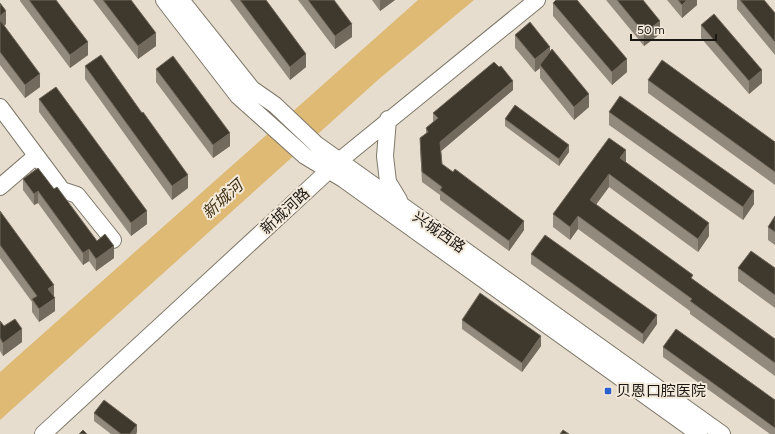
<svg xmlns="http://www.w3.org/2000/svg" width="775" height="434" font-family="Figtree,'Noto Sans SC',sans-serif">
  <rect width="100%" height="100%" fill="#e6ddce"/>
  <!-- water -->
  <path fill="#deba74" d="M418,0H474L379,79L0,420V372Z"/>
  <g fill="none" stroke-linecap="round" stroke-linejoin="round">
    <defs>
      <path id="minor" d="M164,0L238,96L305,156L343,179L699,434
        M181,0L252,89L275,105L316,144L722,434
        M0,107L62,190L77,195L113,240
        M388,119L385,156L388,182L399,200
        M0,187L36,156
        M43,434L339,161L537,0"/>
    </defs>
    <!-- minor casing -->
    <use href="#minor" stroke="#7f786a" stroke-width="18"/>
    <!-- minor -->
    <use href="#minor" stroke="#fff" stroke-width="16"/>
  </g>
  <!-- wall -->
  <path fill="#928a7d" d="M20,0H56L88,55L70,68L20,1Z
    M93,0H131L156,46L138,59Z
    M230,0H266L306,67L290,80Z
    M298,0H334L352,37L335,49Z
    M372,0H395L380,11Z
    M606,0H643L660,34L644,46Z
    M667,0H697V5L682,18Z
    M737,0H764L775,13V55L737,9Z
    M0,3L6,24L4,26L40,87L25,98L0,65Z
    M553,3L627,72L612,85L553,16Z
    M701,25L762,83L749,94L701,38Z
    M515,35L550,52L589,107L574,120L540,78V68L535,72L515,48Z
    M85,66L142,113L188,188L172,200L85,79Z
    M156,69L230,146L213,158L156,82Z
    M648,80L775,142V185L648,93Z
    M513,90L441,151L442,164L524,230L509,251L440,200V195L422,182L420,147V138L426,134V128L433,122V113Z
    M39,99L147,224L131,236L39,112Z
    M609,112L754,204L743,220L609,125Z
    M505,119L569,152L559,166L505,126Z
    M609,138L626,162L709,236L698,252L609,187L596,204L693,280L775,339V376L690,314V311L578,229L570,240L553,227V214Z
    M23,179L54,189L97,241L114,258L96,271L89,261L83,265L38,203L34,205L23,190Z
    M0,211L54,296L55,311L39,322L32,312V302L0,258Z
    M775,216V245L768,240V227Z
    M531,254L657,324L643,344L531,264Z
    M738,268H775V308L738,281Z
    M462,320L541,346L522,372L462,329Z
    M0,321L4,326L22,342L3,356L0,351Z
    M663,347L775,400V434H770L663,357Z
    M94,413L137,432L136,434H111L94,421Z"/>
  <!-- shaded-wall -->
  <path fill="#716a5d" d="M380,0H395L380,11Z
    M687,0H697V5L682,18V5Z
    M6,11V24L0,29V16Z
    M660,21V34L644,46V33Z
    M352,24V37L335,49V36Z
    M156,33V46L138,59V46Z
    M88,42V55L70,68V55Z
    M550,47V60L540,65V68L535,72V59Z
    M306,54V67L290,80V67Z
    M627,59V72L612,85V72Z
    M762,70V83L749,94V81Z
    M40,74V87L25,98V85Z
    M513,81V90L440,152V142Z
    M589,94V107L574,120V107Z
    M230,133V146L213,158V145Z
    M569,145V152L559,166V159Z
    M626,150V163L620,158Z
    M609,174V187L590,213V200Z
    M188,175V188L172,200V186Z
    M38,191V203L34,205V194Z
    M754,191V204L743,220V207Z
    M147,211V224L131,236V223Z
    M578,216V229L570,240V227Z
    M524,221V230L509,251V241Z
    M709,223V236L698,252V239Z
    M114,246V258L96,271V259Z
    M89,249V261L83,265V253Z
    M54,285V298L48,289Z
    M55,298V311L39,322V309Z
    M657,315V324L643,344V334Z
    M22,329V342L3,356V343Z
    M541,336V346L522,372V363Z
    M137,425V432L136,434H130Z"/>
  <!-- building -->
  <path fill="#3f382c" stroke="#716a5d" d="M29,0H56L88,42L70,55Z
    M103,0H131L156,33L138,46Z
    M240,0H266L306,54L290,67Z
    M308,0H334L352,24L335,36Z
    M556,0H577L627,59L612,72L553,3Z
    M617,0H643L660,21L644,33Z
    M678,0H687L682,5Z
    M740,0H764L775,13V42Z
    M0,3L6,11L0,16Z
    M714,14L762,70L749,81L701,25Z
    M0,20L40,74L25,85L0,52Z
    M530,22L550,47L535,59L515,35Z
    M552,49L589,94L574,107L540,65Z
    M101,55L142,113L143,112L188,175L172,186L85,66Z
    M173,56L230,133L213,145L156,69Z
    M662,60L775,142V172L648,80Z
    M494,62L499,67L501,66L513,81L440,142L442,164L453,172L455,169L524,221L509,241L440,190L442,187L422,172L420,138L428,132L426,128L438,118L433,113Z
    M56,87L147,211L131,223L39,99Z
    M620,96L754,191L743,207L609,112Z
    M515,105L569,145L559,159L505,119Z
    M609,138L626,150L620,158L709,223L698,239L609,174L590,200L693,275L691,278L775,339V363L690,301L692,299L578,216L570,227L553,214Z
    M38,168L54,189L57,187L97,241L105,234L114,246L96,259L89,249L83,253L38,191L34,194L23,179Z
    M0,211L54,285L48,289L55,298L39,309L32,299L37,296L0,245Z
    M775,216V232L768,227Z
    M545,235L657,315L643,334L531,254Z
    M751,251L775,268V295L738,268Z
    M480,293L541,336L522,363L462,320Z
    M15,319L22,329L3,343L0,338V321L4,326Z
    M676,329L775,400V428L663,347Z
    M104,400L137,425L130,434H121L94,413Z
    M83,430L87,434H79Z
    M563,430L569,434H560Z"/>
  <!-- markers -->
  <rect fill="#2d61d0" stroke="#f3eadb" stroke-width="1.5" x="604" y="387" width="8" height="8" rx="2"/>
  <g text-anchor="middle" stroke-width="4" stroke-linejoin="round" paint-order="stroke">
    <!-- street labels -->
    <g font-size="15" fill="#1b1813" stroke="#f3eadb">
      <text transform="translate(285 211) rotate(-43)" y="5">新城河路</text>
      <text transform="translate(439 232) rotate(35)" y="5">兴城西路</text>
    </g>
    <!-- poi labels -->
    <g font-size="15" fill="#1b1813" stroke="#f3eadb" text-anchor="start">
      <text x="616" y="396">贝恩口腔医院</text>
    </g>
    <!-- water labels -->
    <g font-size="16" font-style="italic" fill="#413213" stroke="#f3eadb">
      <text transform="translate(222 199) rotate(-42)" y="6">新城河</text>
    </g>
  </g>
  <!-- scale -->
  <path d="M631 34v6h85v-6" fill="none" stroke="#1b1813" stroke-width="2"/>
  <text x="637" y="34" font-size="12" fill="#1b1813" stroke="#f3eadb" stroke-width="3" paint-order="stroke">50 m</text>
</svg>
